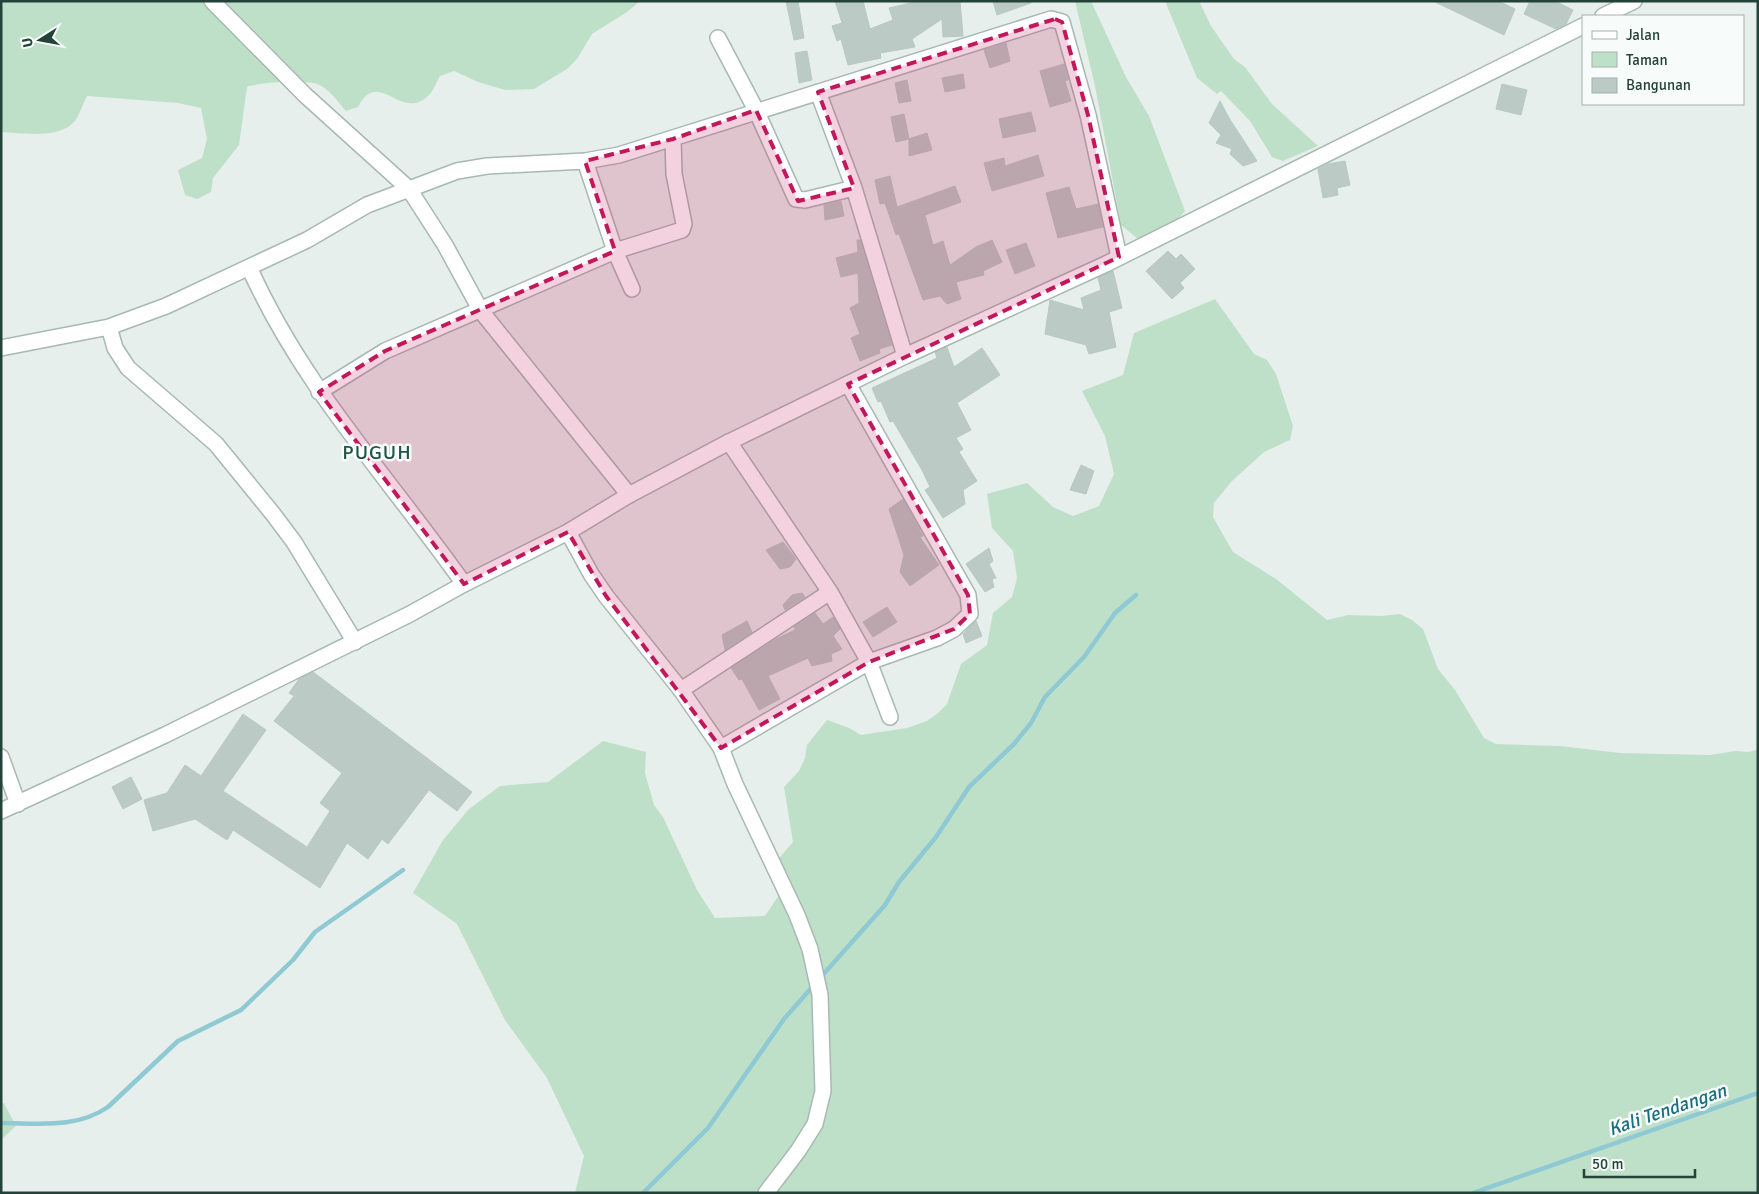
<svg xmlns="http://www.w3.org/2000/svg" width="1759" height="1194" font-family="Signika,sans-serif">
  <rect width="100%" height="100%" fill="#e6efeb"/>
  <!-- green -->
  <path fill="#bfe0c8" d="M1,1H640L627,12L592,34L577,59L567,69L534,89L505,90L478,82L454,71L440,76C436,82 434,91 428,96C399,122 379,67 358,107L346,111C338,102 329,88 317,84C303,80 261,82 247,87L239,145L213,178L211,192L197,199L185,195L178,170L202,158L207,139L201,108L178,103L87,96C83,103 79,118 73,123C57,139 22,133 1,132Z
    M1075,1H1091L1126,77L1149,116L1185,211L1173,225L1138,239L1121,225L1095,86Z
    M1165,1H1199L1211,26L1234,59L1245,67L1272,104L1318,146L1283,161L1272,157L1250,121L1221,91L1217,94L1197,78Z
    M1215,299L1254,354L1267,360L1276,374L1293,426L1290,440L1264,452L1232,481L1214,503L1213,517L1233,552L1276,579L1327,620L1348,615L1381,616L1400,614L1412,620L1423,629L1438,669L1455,690L1484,738L1496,744L1560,746L1620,753L1709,755L1736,751L1749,752L1758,749V1193H575L584,1156L547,1078L505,1020L457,924L413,893L443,840L469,809L500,786L548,782L603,741L646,752L645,773L654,805L663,817L697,890L715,918L765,916L779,895L767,872L793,842L784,787L799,771L805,758L807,745L827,720L849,728L861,735L907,728L927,721L938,713L947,704L961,664L987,645L993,613L1012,597L1017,578L1013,551L992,528L987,494L1027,483L1053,507L1073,516L1099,506L1114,474L1105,436L1082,391L1123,375L1134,333Z
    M4,1103L16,1126L1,1140V1104Z"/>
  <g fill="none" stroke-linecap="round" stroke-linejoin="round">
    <!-- stream -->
    <path stroke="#8ec9d4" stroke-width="4.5" d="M820,978L885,905L899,882L936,837L969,787L1014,744L1031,723L1045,697L1084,657L1115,613L1136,595
      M1,1123C39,1123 76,1129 108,1107L178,1041L241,1010L293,960L315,932L403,870
      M643,1193L708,1128L784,1019L814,985
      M1473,1193L1758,1093"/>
  </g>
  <!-- building -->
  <path fill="#bbcac4" stroke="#b8c9c2" d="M786,1H798L804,38L794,40Z
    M835,1H863L870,29L893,20L889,8L919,1H960L963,36L943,37L942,19L912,39L915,47L880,53L881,58L848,65L841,39L837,41L832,26L842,23Z
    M993,1H1031V3L997,15Z
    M1433,1H1498L1515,9L1504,35Z
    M1530,1H1555L1573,10L1566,24L1556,29L1524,14Z
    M1006,43L1010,61L990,68L984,50Z
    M807,51L812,80L799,83L795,53Z
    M1064,64L1068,80L1065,81L1071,101L1050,107L1040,71Z
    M963,74L965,88L945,92L942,78Z
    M907,80L911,101L899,103L895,83Z
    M1502,84L1527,90L1521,115L1496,109Z
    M1220,101L1229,118L1257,161L1243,166L1230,154L1232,149L1216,143L1221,135L1209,123Z
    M1031,112L1036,131L1003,138L999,119Z
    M904,114L909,139L896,142L891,117Z
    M927,133L932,150L909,156V139Z
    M1038,155L1044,176L992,191L984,163L1004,158L1005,166Z
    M1345,161L1350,185L1337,188L1338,195L1323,198L1318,169L1328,164Z
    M890,176L897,207L955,186L961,202L925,215L933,245L943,241L950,265L976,247L992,240L1002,262L983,271L984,275L956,282L961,299L947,304L940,296L923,300L899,234L896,235L885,203L880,204L875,180Z
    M1069,187L1076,209L1098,204L1103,227L1058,238L1046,193Z
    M841,201L844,216L825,220L824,205Z
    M857,240H860L892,345L879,349L880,353L860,361L851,338L860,334L850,308L859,303L858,273L841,277L836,258L858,252Z
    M1026,243L1035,266L1015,274L1006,250Z
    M1168,251L1176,259L1181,254L1195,269L1180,283L1184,288L1172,299L1146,271Z
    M1113,271L1122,308L1109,312L1116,347L1089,354L1086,345L1045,334L1050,300L1084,310L1081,298L1101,290L1098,278Z
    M947,347L954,367L982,348L1000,375L957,403L971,430L956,438L963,449L959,452L977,481L963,490L965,504L943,518L925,490L930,487L922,470L893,421L890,422L881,401L878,402L872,388L937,358L935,352Z
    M1081,465L1094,471L1086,494L1070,490Z
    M903,499L923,536L920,537L939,565L910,586L900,572L904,555L889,509Z
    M783,542L796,559L790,567L780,569L766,550Z
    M989,548L993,561L989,564L996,578L992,579L994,587L985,592L966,564Z
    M802,593L805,597L785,610L783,605L792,595Z
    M887,607L897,622L873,637L863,622Z
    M815,613L823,624L833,617L840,629L833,636L842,649L831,654L832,661L812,666L808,658L768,676L780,699L759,710L742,679L739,680L731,668L776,639L795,630L794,627Z
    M747,621L752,632L725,650L722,635Z
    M976,621L982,636L966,643L963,634Z
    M313,672L472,792L457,811L429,790L388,844L382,839L368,859L347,843L320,888L233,830L227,840L195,819L153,831L144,800L167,793L185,765L201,776L243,714L266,730L223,791L307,847L330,811L320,803L342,773L274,721L294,696L289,693L299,679Z
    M131,777L142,799L123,809L112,787Z"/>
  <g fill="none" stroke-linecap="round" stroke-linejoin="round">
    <defs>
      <path id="minor" d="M212,1L305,95L409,189L445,245L481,311L629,495
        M718,38L756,110L796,199L805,200L854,188
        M818,92L854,188L905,356
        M585,161L615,251L632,289
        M249,267C302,386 389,478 464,584
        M109,327L115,348L128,368L216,444L273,514L294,542L355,642
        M1,348L109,327L166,306L307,240L367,205L457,171L487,166L585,161L619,155L1051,19L1062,22L1088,115L1119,257
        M319,392L385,351L615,251L682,230L684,224L674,174L673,139
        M729,442L830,592L869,662L890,717
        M681,690L830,592
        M721,748L869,662L937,638L954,629L970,614L968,595L848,384
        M1,757L18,804"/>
      <path id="tertiary" d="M1603,16L1634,1
        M568,532L591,574L606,596L681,690L721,748L735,784L797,915L810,949L820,995L823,1091L815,1124L798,1151L766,1193
        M1,811L165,735L410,614L464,584L568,532L629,495L729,442L905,356L1106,264L1583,26"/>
    </defs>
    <!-- minor casing -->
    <use href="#minor" stroke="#a8b8b2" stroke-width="18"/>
    <!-- tertiary casing -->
    <use href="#tertiary" stroke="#a8b8b2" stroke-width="18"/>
    <!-- minor -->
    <use href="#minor" stroke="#fff" stroke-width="15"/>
    <!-- tertiary -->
    <use href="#tertiary" stroke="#fff" stroke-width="15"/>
  </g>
  <!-- marked area -->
  <path fill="#c2185b" fill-opacity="0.2" stroke="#c2185b" stroke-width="4" stroke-dasharray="10 6" stroke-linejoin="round" d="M1055,19L1062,22L1088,115L1119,257L848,384L968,595L970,614L954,629L869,662L721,748L606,596L568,532L464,584L319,392L385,351L615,251L585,161L673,139L756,110L798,201L854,188L818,92Z"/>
  <g text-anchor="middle" stroke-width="5" stroke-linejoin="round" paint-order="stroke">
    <!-- water labels -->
    <g font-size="19" font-style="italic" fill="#1c6f80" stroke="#f7fbf9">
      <text transform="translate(1667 1109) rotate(-19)" y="7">Kali Tendangan</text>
    </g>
    <!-- quarter labels -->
    <g font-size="20" letter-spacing="1" fill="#1f5548" stroke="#f7fbf9">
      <text x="377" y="459">PUGUH</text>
    </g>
  </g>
  <!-- border -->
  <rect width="1759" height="1194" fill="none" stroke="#24423a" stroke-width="5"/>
  <!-- legend -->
  <rect x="1582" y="15" width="162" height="90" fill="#f7fbf9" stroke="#a3b1ad"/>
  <rect x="1592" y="31" width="25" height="8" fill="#ffffff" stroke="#a3b1ad"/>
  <text x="1626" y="40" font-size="15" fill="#24423a">Jalan</text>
  <rect x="1592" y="52" width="25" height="15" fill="#bfe0c8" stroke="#a3b1ad"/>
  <text x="1626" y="65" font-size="15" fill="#24423a">Taman</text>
  <rect x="1592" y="78" width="25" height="15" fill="#bbcac4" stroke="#a3b1ad"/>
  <text x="1626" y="90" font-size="15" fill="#24423a">Bangunan</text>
  <!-- north arrow -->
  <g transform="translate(40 40) rotate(259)" stroke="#f7fbf9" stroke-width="4" paint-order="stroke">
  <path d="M0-4L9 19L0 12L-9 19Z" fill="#24423a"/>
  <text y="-8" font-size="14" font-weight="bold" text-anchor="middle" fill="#24423a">U</text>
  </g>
  <!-- scale -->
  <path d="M1584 1169v8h111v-8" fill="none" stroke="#24423a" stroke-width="2.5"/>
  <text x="1592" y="1169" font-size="15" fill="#24423a" stroke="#f7fbf9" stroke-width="4" paint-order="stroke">50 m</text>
</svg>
